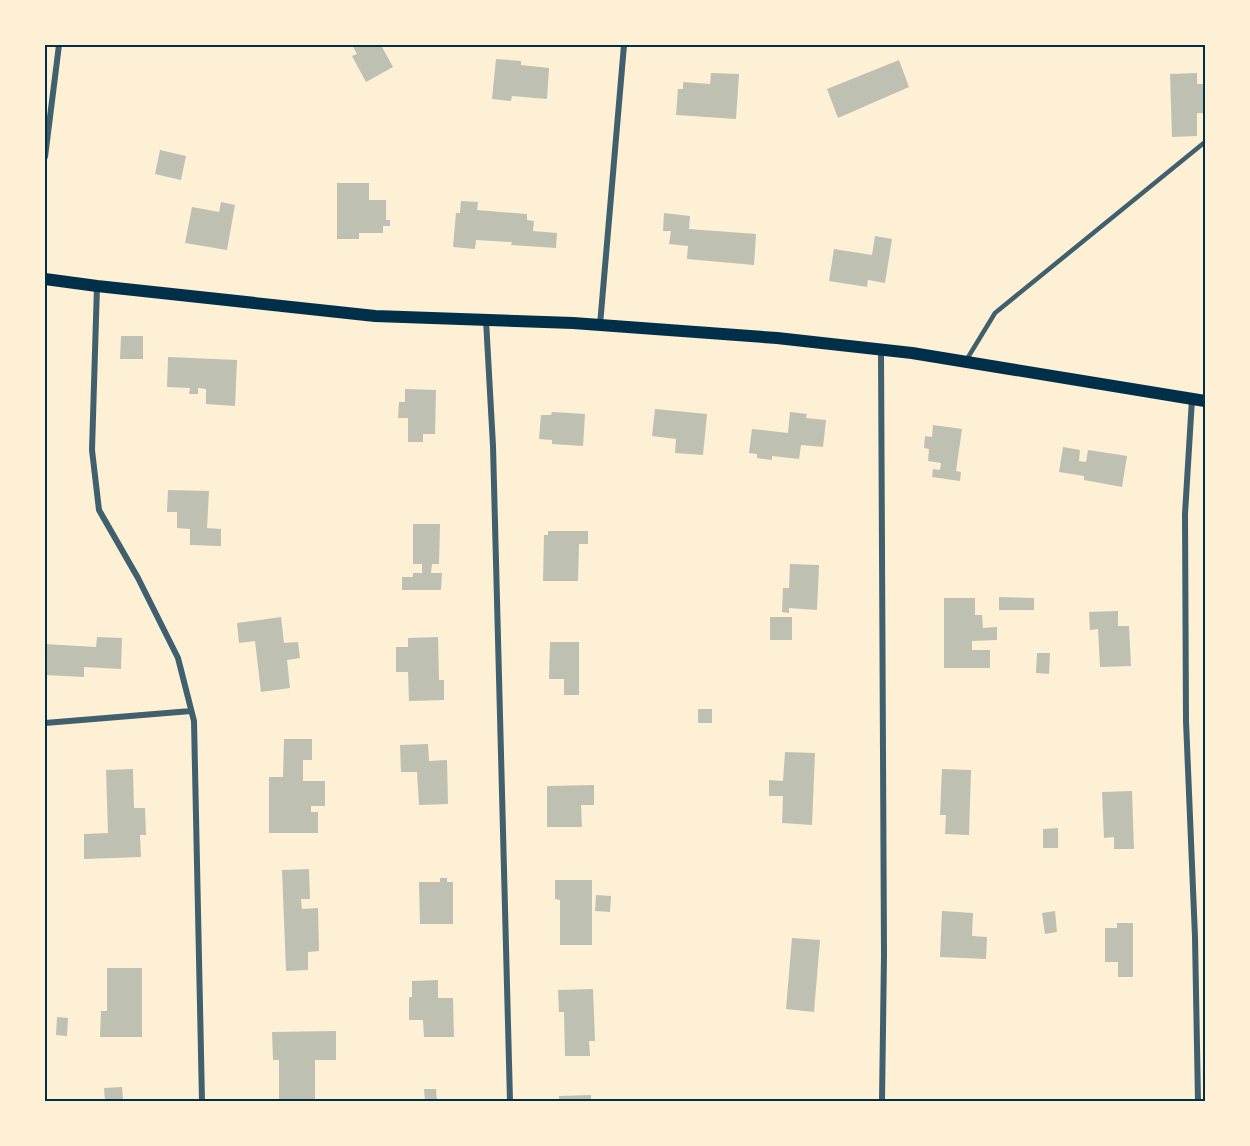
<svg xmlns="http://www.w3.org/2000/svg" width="1250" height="1146" font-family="Inter,sans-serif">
  <rect width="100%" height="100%" fill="#fdf0d5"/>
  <!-- building -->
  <path fill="#bec0b2" d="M352,45H381L393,67L366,82L352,56L357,54Z
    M496,59L521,61V65L549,68L547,99L512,96L511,101L492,99Z
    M899,60L909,87L838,118L827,89Z
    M711,73L739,74L736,119L676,115L678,89H683V82L710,84Z
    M1197,73V84H1205V113H1197V136L1172,137L1170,74Z
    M160,150L186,156L181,180L155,174Z
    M337,183H369V200H386V220H390V226H383V233H359V239H337Z
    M461,201L478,202L477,210L527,214V220L534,221L533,231L557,233L556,248L511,245L512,242L476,240L475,249L453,247L456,213H460Z
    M221,202L235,205L227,250L185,243L192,207L219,212Z
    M664,213L690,216L689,229L756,234L754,265L687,259L688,246L669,244L671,231H663Z
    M875,236L892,239L885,283L868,280L867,287L829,281L834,249L872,255Z
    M121,336H143V359H120Z
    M168,357L237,360L235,406L206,404V389L198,388V394H189L190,388L167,387Z
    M405,389L436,390L435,434H423V442H408V418H398L399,402H405Z
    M655,409L707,414L703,455L675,453L676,439L652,436Z
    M552,412L585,414L583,446L552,444V440L539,439L541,415H551Z
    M790,412L807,414L806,418L826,420L823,447L801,445L799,459L772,456V460L757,458V454L749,453L752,429L788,433Z
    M933,425L962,429L956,471L961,472L960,481L932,477L933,469L940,470L941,463L928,461L929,449L924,448L925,436L932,437Z
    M1063,447L1080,450L1079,461L1086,462L1088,450L1127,456L1122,487L1084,480V476L1059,472Z
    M168,490L209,491L207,528L221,529V546L190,545V529L177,528V512H167Z
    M413,524H440L439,564H432L431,573H442L441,590H402V577H413V573H422V564H413Z
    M548,531H588V544H579L578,581H543L544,535H548Z
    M790,564L819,565L817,610L789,608V613L782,612L783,588H789Z
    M999,597L1034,598V610H999Z
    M944,598H975V615H982L983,628L997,627V640L972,641V650H990V668H944Z
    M1118,611V626H1129L1131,666L1100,667L1098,629L1090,630L1089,612Z
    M281,617L284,643L298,642L300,658L287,660L290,688L261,692L255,641L239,643L237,623Z
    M770,617H792V640H770Z
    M97,637L122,638L121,669L84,667V677L45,675V644L96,647Z
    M438,637L439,680H444V700L409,701L408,672H396V647H408V638Z
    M550,642H579V695H564V679H549Z
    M1037,653H1050L1049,674L1036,673Z
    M698,709H712V723H698Z
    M284,739H312V760H303V781H325V806H311V812H318V833H269V777H283Z
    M428,744L429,761L447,760L448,804L419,805L417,772H401L400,745Z
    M785,752L815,753L812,825L782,823L783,796H769V780L783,781Z
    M133,769L134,808H145L146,835H140L141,857L84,859V834L108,833L106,770Z
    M942,769L971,770L969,835L945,834L946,815H940Z
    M594,785V805H581L582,827H547V786Z
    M1132,791L1134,849H1114V837L1104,838L1102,792Z
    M1058,828V848H1043V829Z
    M309,869L310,899H301L302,909L318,908L319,951L308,952V970L286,971L282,870Z
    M440,878H447V882H453V924H420L419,882H440Z
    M555,880H592V945H560V900L555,899Z
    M596,895L611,896L610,912L595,911Z
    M942,911L973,913L972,936L987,937L986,959L940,957Z
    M1055,911L1057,932L1045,934L1042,913Z
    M1117,923H1133V977H1118V962H1105V928H1117Z
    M792,938L820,940L814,1012L786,1009Z
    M107,968H142V1037H100L101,1011H107Z
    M438,980V998H453L454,1037H424L423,1020H409V997H412V981Z
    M593,989L595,1041H589L590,1056H565L564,1012H559L558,990Z
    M57,1017L68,1018L67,1036L56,1035Z
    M336,1031V1060H315V1101H279V1060H273L272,1032Z
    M122,1087L123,1099L105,1100L104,1088Z
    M424,1089H436L437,1101H425Z
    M591,1095V1101H559V1096Z"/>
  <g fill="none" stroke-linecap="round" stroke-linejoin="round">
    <!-- service -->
    <path stroke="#3f606c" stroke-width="4.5" d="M967,359L995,313L1205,142"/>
    <!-- minor -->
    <path stroke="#3f606c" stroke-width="6" d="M45,157L59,45
      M97,286L92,450L99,510L138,578L178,658L194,721L202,1101
      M486,320L493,446L510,1101
      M600,325L624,45
      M881,350L884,955L882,1101
      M1192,399L1185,514L1186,721L1195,937L1198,1101
      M45,723L191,711"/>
    <!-- secondary -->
    <path stroke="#003049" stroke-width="12" d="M45,279L97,286L375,316L573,323L777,338L912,353L1205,401"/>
  </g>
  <!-- border -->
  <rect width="1250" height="1146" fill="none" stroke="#fdf0d5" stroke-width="93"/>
  <rect x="46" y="46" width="1158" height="1054" fill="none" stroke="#003049" stroke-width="2"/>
</svg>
